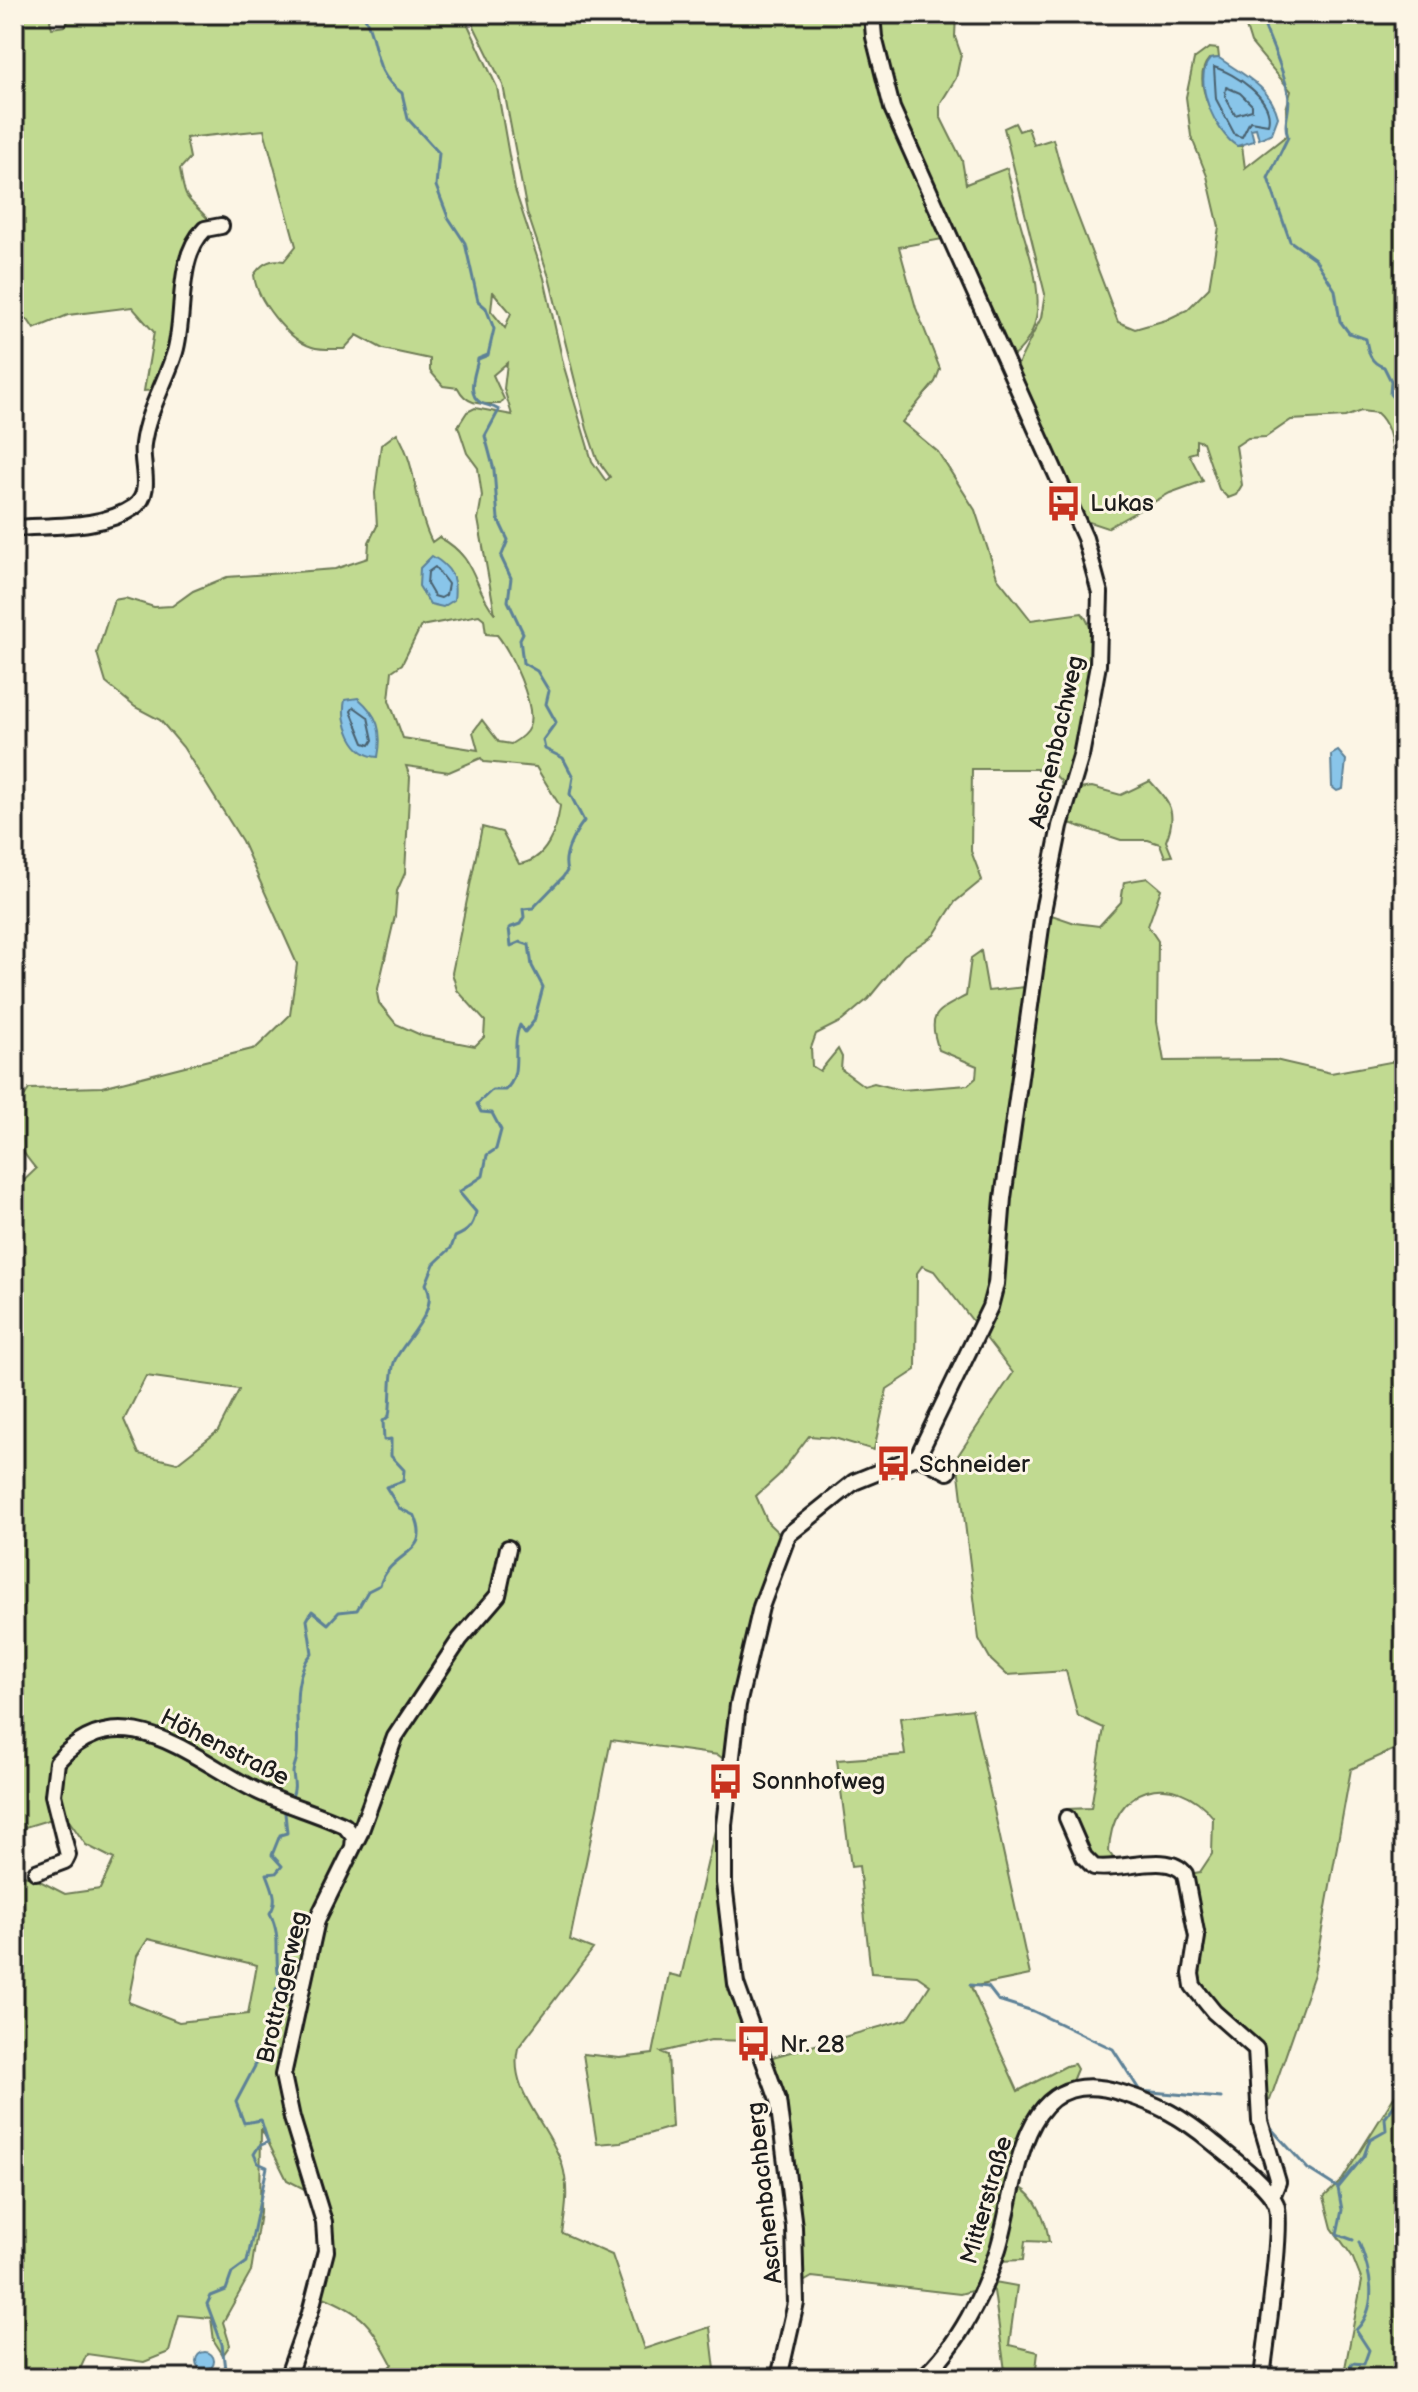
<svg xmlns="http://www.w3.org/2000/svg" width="1418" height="2392" font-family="'Balsamiq Sans',sans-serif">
  <rect width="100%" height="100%" fill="#fcf5e5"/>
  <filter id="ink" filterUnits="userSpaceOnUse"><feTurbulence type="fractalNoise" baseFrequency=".0125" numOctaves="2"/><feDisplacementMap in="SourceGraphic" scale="16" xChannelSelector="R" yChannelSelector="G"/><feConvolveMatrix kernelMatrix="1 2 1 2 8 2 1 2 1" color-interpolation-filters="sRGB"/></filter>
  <g filter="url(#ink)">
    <!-- green -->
    <path fill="#c1da91" stroke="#6e7b56" stroke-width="2" fill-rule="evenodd" d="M14,14H54L50,21L52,28L65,26L73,14H463L497,87L515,190L544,278L564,367L592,461L606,481L610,477L597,459L587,429L549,277L527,212L503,85L468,14H956L955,37L961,54L956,78L940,104V116L962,160L966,184L1007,168C1012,188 1016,209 1022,229C1035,272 1054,325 1011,358L953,237L899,247L916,308L940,369L935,382L902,422L938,452L975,510L997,577L1031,620L1082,613C1112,649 1079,737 1069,779L1079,789L1092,787L1121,795L1150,781C1170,803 1178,812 1166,841L1172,856L1165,857L1160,844L1148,840H1121L1066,822L1061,781L1049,769H972L971,851L982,880L955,902L934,935L904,955L868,999L842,1021L816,1034L811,1048L812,1066L820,1071L838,1049L842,1057L841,1069L864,1086L874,1083L901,1090L968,1085L976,1078L977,1066L939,1050C926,1014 936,1012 966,996L971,958L981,951L988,991L1034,986L1046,913L1075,923L1099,926L1121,902L1124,882L1148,878L1161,889L1148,926L1158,941L1157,1022L1164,1061L1275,1060L1331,1073L1396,1061L1404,1027V1745L1351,1769L1314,1974L1270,2100L1261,2105L1259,2061L1194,1984L1189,1874L1200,1872L1212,1854L1213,1817C1174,1768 1110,1785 1109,1852L1117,1863L1092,1862L1074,1832L1067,1809L1091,1808L1104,1728L1078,1716L1066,1671L1007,1675L991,1660L979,1639L957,1457L1013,1373L934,1271L922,1266L917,1273L916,1370L887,1389L874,1450L834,1438L809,1436L779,1475L756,1496L768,1523L788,1542L751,1661L728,1826L732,1942L752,2041L711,2040L661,2052L668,2055L672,2127L621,2142L597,2144L583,2054L620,2058L653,2054L669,1974L681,1977L718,1817L725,1760L718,1755L611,1740L570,1940L593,1949L518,2048C508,2092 549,2124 562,2164C569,2186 566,2210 562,2233L612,2255L644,2349L710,2327L716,2378H380L392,2364C371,2325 364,2313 321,2296L318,2196L287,2180L261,2128L260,2213L251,2272L223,2322L230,2345L223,2355L214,2341L211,2318L179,2315L169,2352L144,2362L87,2354L76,2378H14V1873L32,1877L65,1894L100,1889L114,1859L86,1845L65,1815L25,1827L14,1854V1190L36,1169C10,1137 5,1125 29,1089L102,1087L256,1048L290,1015L297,964L242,841L183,747L160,720L135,707L106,683L97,653L114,600L125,598L154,607L172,606L193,591L227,577L335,569L368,558L369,542L377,526L375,493L381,445L397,433C418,467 414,507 432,542L439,537C479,559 471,584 495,614L478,519L482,496L478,468L467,453L458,426L467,412L475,408L512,415L504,389L507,363L493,375L504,399L500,404C482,404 467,406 458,388L443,386L430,371V359L383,349L357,335L344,349C334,349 321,350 312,347C288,340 256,299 254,275C261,264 271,258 284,261L296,246L264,130L186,138L190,158L180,169C186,206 187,195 208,219L159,390L144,391L154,332L132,307L68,315L34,329L28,320H14ZM493,292L511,313L505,328L491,311ZM479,615L484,619L486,634L497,635C510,650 537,707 529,727C526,735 518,740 511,744L499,742L482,720L473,732L478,750L403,738L389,700L392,671L402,664L421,626ZM481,758L484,762L536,767L560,806C557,830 546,861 519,864L502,832L482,827L452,973L457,990L485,1021L484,1037L475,1046L423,1036L396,1024L379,1003L377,993L395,916L397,891L405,873L410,777L406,766L449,772ZM146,1376L239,1389V1390L218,1431L177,1463L139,1454L124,1420ZM148,1939L257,1965L248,2014L179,2022L128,2002L137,1956Z
      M1242,14H1404V486C1388,464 1398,431 1377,413L1361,411L1345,417L1291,420L1266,437L1248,438L1236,446L1242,485L1236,495L1228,498L1219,489L1203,442L1196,440V452L1189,454L1203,481L1170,493L1107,528L1083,520L1015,370L1041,318L1045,294L1004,128L1015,123L1019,131L1028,128L1034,145L1053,139L1065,183L1118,322L1135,329L1166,320L1187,310L1209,288L1219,227L1207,176L1191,136L1186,97L1194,59L1209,48L1218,49L1219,58L1209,59C1189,82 1219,130 1237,146H1242L1245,168L1287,135L1286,109L1291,91L1251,43Z
      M972,1709L1030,1975L971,1987L1018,2091L1066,2066L1074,2064L1077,2069L1070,2086L1043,2104L979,2289L960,2294L812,2277L800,2284L769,2058L908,2019L930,1985L917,1976L871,1973L859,1866L851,1867L837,1760L905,1755L900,1718Z
      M1404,2081V2378H1343L1362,2281L1352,2256L1332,2228L1324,2197L1342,2180Z
      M1019,2187C1037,2195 1047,2223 1049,2242L1025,2241L1023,2260L998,2261Z
      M989,2281L1017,2286L1009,2345L1038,2352L1035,2378H1006L994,2291L987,2288Z"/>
    <!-- water -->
    <path fill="#89c5e9" stroke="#5d8197" stroke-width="2" d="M1219,58C1242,74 1271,87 1278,117L1272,133L1259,139L1256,128L1251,129L1254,141L1237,146C1216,134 1191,79 1210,59Z
      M432,556C451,567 457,578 454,600L443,607L430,604L419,586L420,568Z
      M358,698C378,715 383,731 378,757C353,756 340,722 345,700Z
      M1338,751L1346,760L1343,789L1337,791L1332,787L1331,755Z
      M196 2361a9 9 0 1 1 18 0a9 9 0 1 1-18 0Z"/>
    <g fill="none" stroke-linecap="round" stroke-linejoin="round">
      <!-- shore -->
      <path stroke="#48606e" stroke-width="2" d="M1214,67C1234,73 1275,99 1268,124L1250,121L1242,137L1235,135L1216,99Z
        M1226,87L1240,93L1252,105V110L1235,115L1225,96Z
        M435,567L448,584L446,595L441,598L434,596L427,584L428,572Z
        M354,707L368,717L373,740L370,745L364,743L351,711Z"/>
      <!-- stream -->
      <path stroke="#5d8197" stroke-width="3" d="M1260,14C1269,40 1283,66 1288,93C1292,110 1282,121 1288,137L1268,178L1290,241L1315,259L1335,290L1340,321L1349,333L1366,339C1368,352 1370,363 1384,367L1391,381L1390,394L1397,402L1395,440L1404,458
        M292,1797C296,1787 294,1783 293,1773C293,1767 297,1761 297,1755C300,1723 289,1679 312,1653L307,1620L312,1611L328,1624L339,1612L357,1610L368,1591L380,1585C392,1549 432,1556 415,1516L399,1508L386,1487L403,1481L404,1470L391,1456V1439L384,1440L383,1421L389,1416C392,1400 389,1374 395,1360C406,1338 440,1310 426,1284L434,1264L451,1248L455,1237C469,1231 473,1226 476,1212L459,1192L483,1176L487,1155L496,1149L501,1130L492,1113L481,1112L477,1104L492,1090H505C524,1074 510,1045 520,1025L525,1032L534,1021L543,987L532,966L529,945L520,942L511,946L509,928L520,924L524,917L523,909L533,908L563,877L567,871C562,855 574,834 584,821L570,794L573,777L563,758L545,749L543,740L556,722L546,704L549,691L537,671L523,663L520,639L523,633L508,601L511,578L501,557L508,540L498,519L494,470L485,436L499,410C492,405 487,406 481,403C465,394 476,372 478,359L488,355L494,329L486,308L478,301L465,243L448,217L436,186L439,153L408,119L402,93C370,71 380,42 363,14
        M970,1985L988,1987L998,2000L1033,2011L1113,2049L1140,2091L1221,2098
        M1267,2124L1308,2169L1338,2188
        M1353,2240L1337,2234L1342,2210L1338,2188L1364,2156L1370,2139L1386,2130L1385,2118L1404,2092
        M226,2378L222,2344L207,2304L211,2296L226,2290L232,2273L247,2262L267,2167L258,2163L254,2154L259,2146L268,2142L261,2120L244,2123L236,2102L255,2066L254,2057C257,2053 275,2019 276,2016C278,2008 276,1997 276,1989L285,1979L278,1973C275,1947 281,1937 270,1913C279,1900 272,1888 267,1874L276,1873L282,1866L272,1855L280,1835L287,1833L285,1813
        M1345,2378L1352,2363L1364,2364L1369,2350L1356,2330C1380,2306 1370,2271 1359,2242"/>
      <defs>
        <path id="minor" d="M872,14L874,37L892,108L1085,538L1100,593L1098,665L1081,756L1060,826L1044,906L1003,1198L996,1284L990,1307L918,1456
          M14,528C51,525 102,529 134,507C154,493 140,464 143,444C147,412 166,382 175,352C186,315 175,258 205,229L221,226
          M1067,1818L1084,1857L1094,1867C1121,1872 1169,1851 1185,1874L1197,1937L1191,1974L1193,1986L1214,2012L1256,2049L1260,2121L1278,2182L1272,2197
          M36,1872L65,1861L68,1855L53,1795L57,1762C122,1688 194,1761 259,1792C287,1805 317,1813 345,1826L354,1837L353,1847
          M287,2378L310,2313L326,2251L324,2222L292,2118L283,2075L317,1920L360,1833L395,1737L460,1639L498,1595L508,1548
          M779,2378L796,2303L794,2227L778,2100L736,1984L724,1883V1825L738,1705L761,1607L788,1535L854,1482L918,1456L948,1472
          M922,2378C958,2346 984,2294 998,2249C1019,2182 1017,2059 1122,2093C1158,2104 1182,2117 1211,2141C1228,2155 1268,2185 1276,2204C1284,2222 1265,2349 1262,2378"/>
      </defs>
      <!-- minor casing -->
      <use href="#minor" stroke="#1c1c1c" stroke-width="20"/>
      <!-- minor -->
      <use href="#minor" stroke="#fcf5e5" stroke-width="14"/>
    </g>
  </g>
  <!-- icons -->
  <defs>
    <symbol id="bus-bare" viewBox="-9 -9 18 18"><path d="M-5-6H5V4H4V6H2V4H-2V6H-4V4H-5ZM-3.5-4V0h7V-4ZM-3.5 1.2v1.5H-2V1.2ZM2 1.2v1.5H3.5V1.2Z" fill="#c8321e" stroke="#fcf5e5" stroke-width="2.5" paint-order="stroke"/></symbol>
  </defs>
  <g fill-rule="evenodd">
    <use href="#bus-bare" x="1038" y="478" width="51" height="51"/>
    <use href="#bus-bare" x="868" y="1438" width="51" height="51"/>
    <use href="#bus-bare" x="700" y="1756" width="51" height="51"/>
    <use href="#bus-bare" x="728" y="2018" width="51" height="51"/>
  </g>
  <g text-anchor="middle" stroke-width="6" stroke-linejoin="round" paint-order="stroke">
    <!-- poi labels -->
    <g font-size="24" fill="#1c1c1c" stroke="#fcf5e5" text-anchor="start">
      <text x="1090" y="511">Lukas</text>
      <text x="919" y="1472">Schneider</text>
      <text x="752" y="1789">Sonnhofweg</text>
      <text x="780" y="2052">Nr. 28</text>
    </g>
    <!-- street labels -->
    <g font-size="24" fill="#1c1c1c" stroke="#fcf5e5">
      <text transform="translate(1056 742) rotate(-77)" y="8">Aschenbachweg</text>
      <text transform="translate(225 1747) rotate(27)" y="8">Höhenstraße</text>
      <text transform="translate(282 1987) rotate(-77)" y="8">Brottragerweg</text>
      <text transform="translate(764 2193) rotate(-96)" y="8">Aschenbachberg</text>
      <text transform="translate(986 2200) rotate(-74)" y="8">Mitterstraße</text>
    </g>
  </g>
  <!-- margin -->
  <rect width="1418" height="2392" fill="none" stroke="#fcf5e5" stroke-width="48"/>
  <rect x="24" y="24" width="1370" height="2344" fill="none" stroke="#1c1c1c" stroke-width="3" filter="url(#ink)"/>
</svg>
